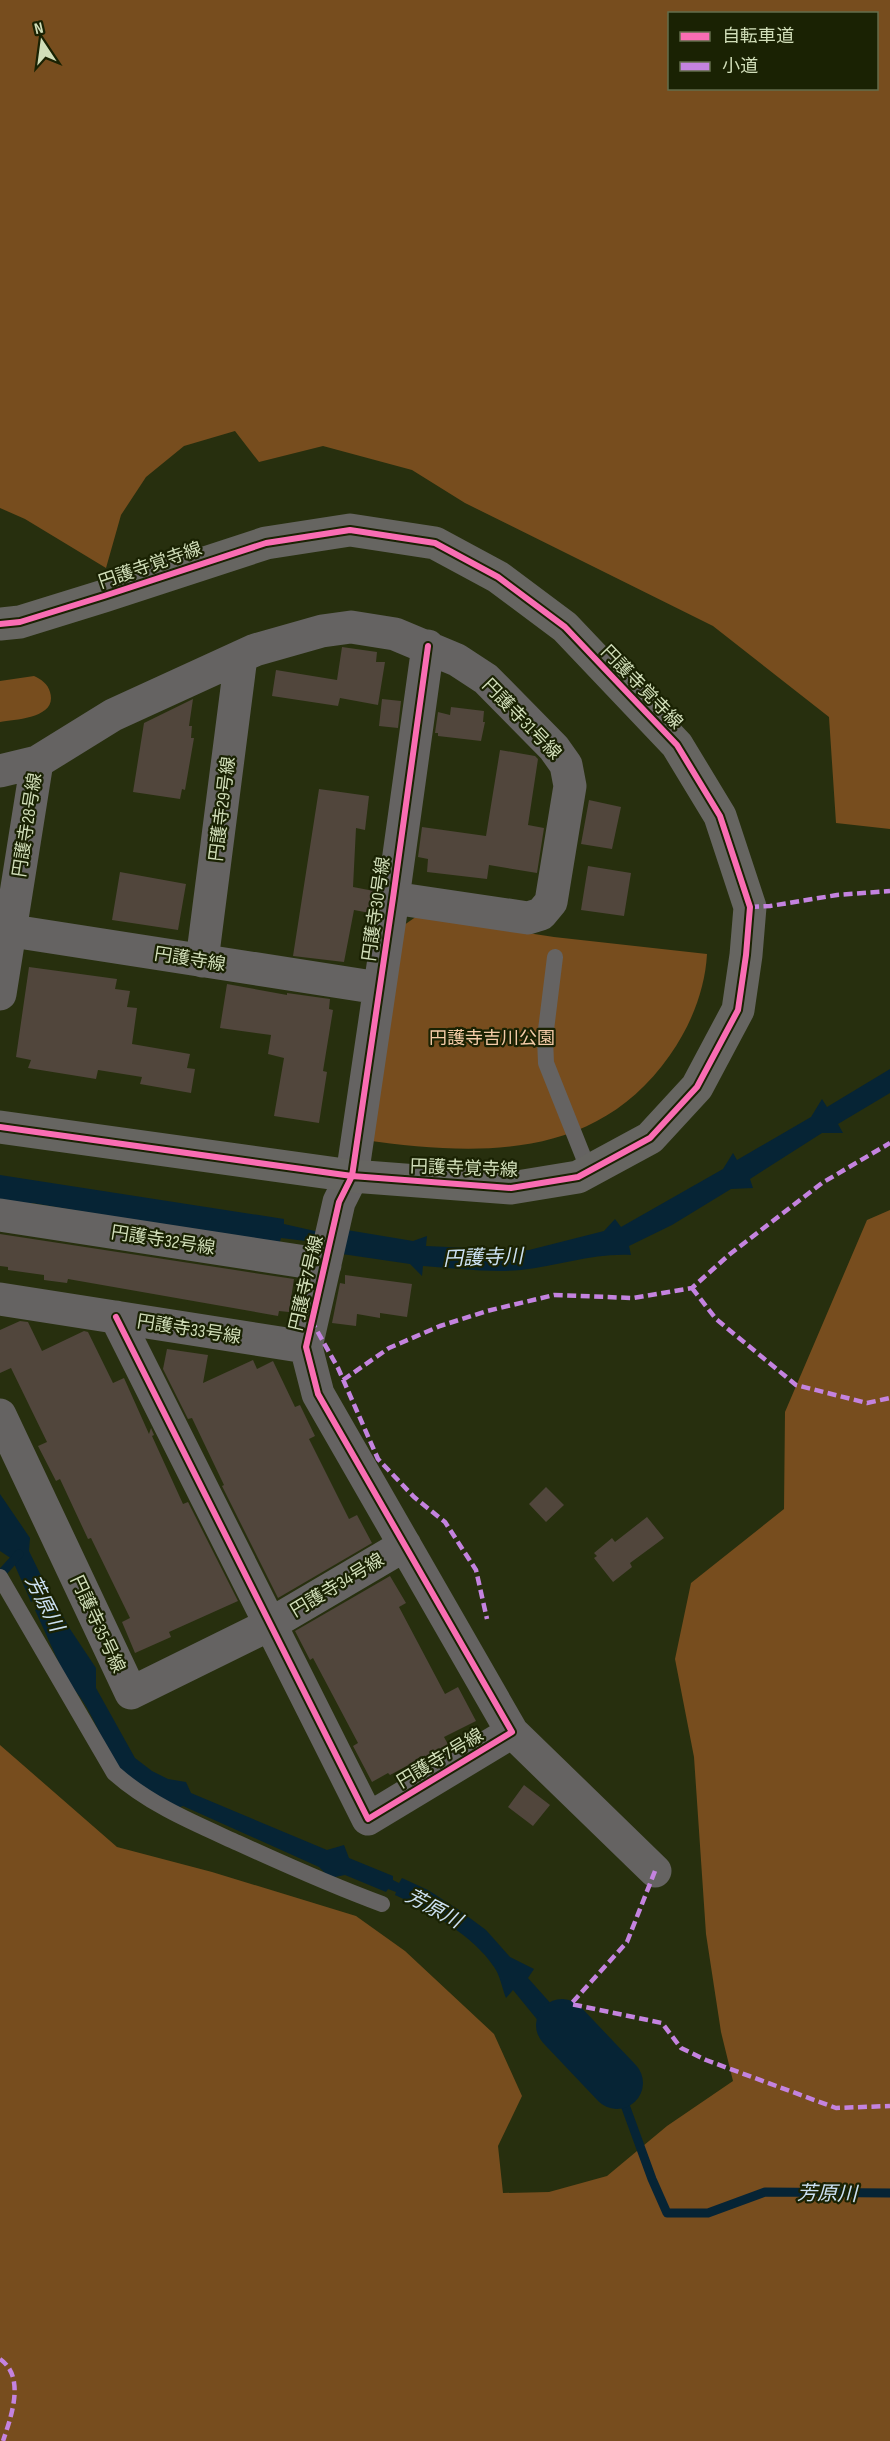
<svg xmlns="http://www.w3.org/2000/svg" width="890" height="2441" font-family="'Sofia Sans Condensed','Noto Sans JP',sans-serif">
  <rect width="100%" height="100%" fill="#272f0e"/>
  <!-- green -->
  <path fill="#774d1e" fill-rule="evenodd" d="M0,0H890V829L836,823L829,717L713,626L465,503L412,470L323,446L259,462L235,431L184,446L146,477L121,515L106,568L25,519L0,508ZM670,14H876V88H670Z
    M34,676C41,679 48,684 50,692C58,718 16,719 0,722V681Z
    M417,916L554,937L707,954C705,990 691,1025 670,1055C596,1161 479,1156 364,1140L397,930Z
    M890,1210V2441H0V1745L117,1847L212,1872L356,1916L405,1951L494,2034L522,2096L498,2146L503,2193L549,2192L607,2176L667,2126L733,2081L721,2032L706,1934L694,1757L675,1659L691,1583L784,1509L785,1412L867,1220Z"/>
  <!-- water -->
  <path fill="#062435" d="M890,1069V1093L838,1124L843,1133H822L750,1179L753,1188L731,1189L672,1225L629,1246L631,1255C594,1253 558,1266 521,1270C489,1273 455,1268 423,1266L422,1276L410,1264L342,1254L314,1242L281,1238L279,1245L32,1203L25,1206L0,1202V1175L284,1219V1224L315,1231L347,1230L413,1241L427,1236L426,1246L493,1249L494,1252L529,1250L604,1231L615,1219L621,1227L723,1169L733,1153L737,1160L811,1117L822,1099L827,1107Z
    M0,1494L30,1538L29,1551L49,1592L45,1596L49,1603L54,1600L70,1629L96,1668V1688L135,1758L152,1771L168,1779L186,1782L191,1793L327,1850L344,1845L349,1858L393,1876V1880L399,1883L402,1878L428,1890L459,1910L486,1930L510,1957L534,1969L528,1978L570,2025L590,2029L580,2039L617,2075L602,2087L569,2047L558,2058L553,2039L513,1990L506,1998C502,1988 500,1975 494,1967C474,1936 428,1910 395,1895L396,1892L388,1889L386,1892L345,1875L330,1878L319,1867L183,1806L174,1809C160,1799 135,1787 124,1774C104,1751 90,1701 69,1685L35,1610L41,1606L37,1599L31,1602L12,1559L0,1551Z"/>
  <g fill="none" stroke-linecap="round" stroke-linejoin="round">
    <!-- stream -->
    <path stroke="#062435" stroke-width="9" d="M0,1575L19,1554
      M617,2083L652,2179L667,2213H708L765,2192L890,2193"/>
    <!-- river -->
    <path stroke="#062435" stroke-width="52" d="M562,2025L617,2083"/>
  </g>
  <!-- building -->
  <path fill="#51463c" d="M342,647L377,652L376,662H385L378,705L340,698L338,706L272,696L276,670L337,680Z
    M193,699L189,726H192L191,738H194L185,790L182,789L180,799L133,792L144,723Z
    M382,699L401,701L398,728L379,726Z
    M451,707L484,711L483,722H485L481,741L438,736V733H435L438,712L450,715Z
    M500,750L535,756L538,759L528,825L544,828L537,873L489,865L487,879L427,872L428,859L418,857L422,827L486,836Z
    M319,789L369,796L365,830L356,828L353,887L374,891L370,913L354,910L344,962L293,956Z
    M589,800L621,807L612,849L581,844Z
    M588,866L631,873L624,916L581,910Z
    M120,872L186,884L178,930L112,920Z
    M29,967L117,979L115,989L130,991L127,1007L137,1008L132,1044L190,1054L187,1068L195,1069L191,1093L140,1084L142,1077L98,1070L96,1079L28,1068L31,1060L16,1057Z
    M227,984L287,995V993L330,999L329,1009L333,1010L323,1071L327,1072L319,1123L274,1116L284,1058L268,1054L271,1035L220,1028Z
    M0,1234L294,1279L289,1312L279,1311L278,1316L68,1279L67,1283L44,1280V1275L8,1270V1267L0,1266Z
    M345,1275L412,1284L407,1317L380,1313V1318L357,1314L356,1326L332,1323L340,1283L345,1284Z
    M20,1321L28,1322L42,1351L84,1331L88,1332L113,1383L124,1378L149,1434L151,1428L154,1435L152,1436L183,1504L188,1502L238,1601L169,1632L171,1637L135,1653L122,1622L130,1618L91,1538L88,1539L60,1479L56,1481L38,1446L47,1442L11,1368L0,1373V1330Z
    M167,1349L208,1355L203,1383L253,1360L257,1369L273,1361L295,1407L300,1405L315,1436L309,1439L349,1519L357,1515L372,1543L278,1598L222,1486L224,1485L192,1418L188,1419L163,1369Z
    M546,1487L564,1505L546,1522L529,1504Z
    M647,1517L664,1538L630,1563L632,1567L613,1582L594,1558L597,1556L594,1553L612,1538L615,1542Z
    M390,1576L406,1603L399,1607L445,1694L458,1687L476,1721L444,1737L450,1748L428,1761L425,1756L390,1775L388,1773L372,1782L353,1746L358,1743L313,1658L310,1660L295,1631Z
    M524,1785L550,1805L533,1826L508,1807Z"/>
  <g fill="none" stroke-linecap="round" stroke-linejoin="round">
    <!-- lane -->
    <path stroke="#656362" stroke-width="16" d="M555,957L545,1038L546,1063L589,1171
      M0,1577L114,1773C150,1805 194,1823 238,1843C286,1865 333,1886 382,1904"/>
    <!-- street -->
    <path stroke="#656362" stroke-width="33" d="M0,771L37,762L113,715L255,650L322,631L351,627L395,634L457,660L486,679L554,748L566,765L570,786L551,902L541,914L528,918L393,898
      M0,929L379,988
      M202,961L241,657
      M0,994L37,762
      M0,1215L325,1265
      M0,1299L306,1347
      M116,1317L368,1819L512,1732L318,1394L306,1347L339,1202L352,1176L393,898L428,646
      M0,1415L131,1693L269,1625L405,1545
      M512,1732L655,1871"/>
    <!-- secondary -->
    <path stroke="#666561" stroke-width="33" d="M0,624L20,622L104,596L266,543L350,530L435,543L498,577L565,627L677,745L720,816L750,907L746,955L738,1010L697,1087L650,1138L578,1177L511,1188L352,1176L0,1127"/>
    <!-- quiet -->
    <path stroke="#c483df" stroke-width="4.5" stroke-dasharray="9 4.5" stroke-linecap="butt" d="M750,907L770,906L837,895L890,891
      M692,1288L716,1319L796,1385L867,1403L890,1398
      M311,1320L338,1368L378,1459L414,1497L445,1522L476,1570L487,1619
      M343,1380L389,1348L440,1326L487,1311L554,1295L633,1298L692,1288L730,1254L822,1183L890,1143
      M655,1871L627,1942L571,2004L662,2023L681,2048L706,2060L836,2108L890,2106
      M0,2359C26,2377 11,2417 3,2441"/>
    <defs>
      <path id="cycleway" d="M0,624L20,622L104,596L266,543L350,530L435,543L498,577L565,627L677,745L720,816L750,907L746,955L738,1010L697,1087L650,1138L578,1177L511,1188L352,1176L0,1127
        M116,1317L368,1819L512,1732L318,1394L306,1347L339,1202L352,1176L393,898L428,646"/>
    </defs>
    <!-- cycleway casing -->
    <use href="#cycleway" stroke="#1a2203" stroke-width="10"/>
    <!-- cycleway -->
    <use href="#cycleway" stroke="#f96db3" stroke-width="6"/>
  </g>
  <g text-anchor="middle" stroke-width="4.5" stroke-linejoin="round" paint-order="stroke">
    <!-- street labels -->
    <g font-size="18" fill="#d1deb9" stroke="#1a2203">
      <text transform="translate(150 565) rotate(-19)" y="6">円護寺覚寺線</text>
      <text transform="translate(642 687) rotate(46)" y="6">円護寺覚寺線</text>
      <text transform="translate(522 719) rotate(46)" y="6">円護寺31号線</text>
      <text transform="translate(222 809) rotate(-83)" y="6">円護寺29号線</text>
      <text transform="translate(27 825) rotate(-81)" y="6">円護寺28号線</text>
      <text transform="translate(376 909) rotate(-82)" y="6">円護寺30号線</text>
      <text transform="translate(190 959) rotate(9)" y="6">円護寺線</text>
      <text transform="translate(464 1168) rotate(2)" y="6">円護寺覚寺線</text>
      <text transform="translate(163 1240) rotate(9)" y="6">円護寺32号線</text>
      <text transform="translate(306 1283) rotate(-77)" y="6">円護寺7号線</text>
      <text transform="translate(189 1329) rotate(9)" y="6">円護寺33号線</text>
      <text transform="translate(337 1585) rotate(-31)" y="6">円護寺34号線</text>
      <text transform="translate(98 1624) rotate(65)" y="6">円護寺35号線</text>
      <text transform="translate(440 1758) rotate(-31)" y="6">円護寺7号線</text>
    </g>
    <!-- park labels -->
    <g font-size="18" fill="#f4cba7" stroke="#1a2203">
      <text x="492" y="1044">円護寺吉川公園</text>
    </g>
    <!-- water labels -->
    <g font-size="20" font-style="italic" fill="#cce1f3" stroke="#1a2203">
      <text transform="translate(483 1257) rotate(-2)" y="7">円護寺川</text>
      <text transform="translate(45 1603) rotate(63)" y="7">芳原川</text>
      <text transform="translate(434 1908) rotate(28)" y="7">芳原川</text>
      <text transform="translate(827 2193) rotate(1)" y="7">芳原川</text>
    </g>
  </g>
  <!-- legend -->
  <rect x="668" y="12" width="210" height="78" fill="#1a2203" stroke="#636d4c" stroke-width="1.5"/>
  <rect x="680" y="32" width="30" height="9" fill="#f96db3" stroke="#636d4c" stroke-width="1.5"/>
  <text x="722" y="42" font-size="18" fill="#d1deb9">自転車道</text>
  <rect x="680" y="62" width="30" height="9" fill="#c483df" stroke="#636d4c" stroke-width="1.5"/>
  <text x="722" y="72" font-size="18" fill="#d1deb9">小道</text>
  <!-- north arrow -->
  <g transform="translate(42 42) rotate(347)" stroke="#1a2203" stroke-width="4.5" paint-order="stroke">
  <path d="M0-4.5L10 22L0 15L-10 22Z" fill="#d1deb9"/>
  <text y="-9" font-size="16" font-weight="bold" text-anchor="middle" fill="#d1deb9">N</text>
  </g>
</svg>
